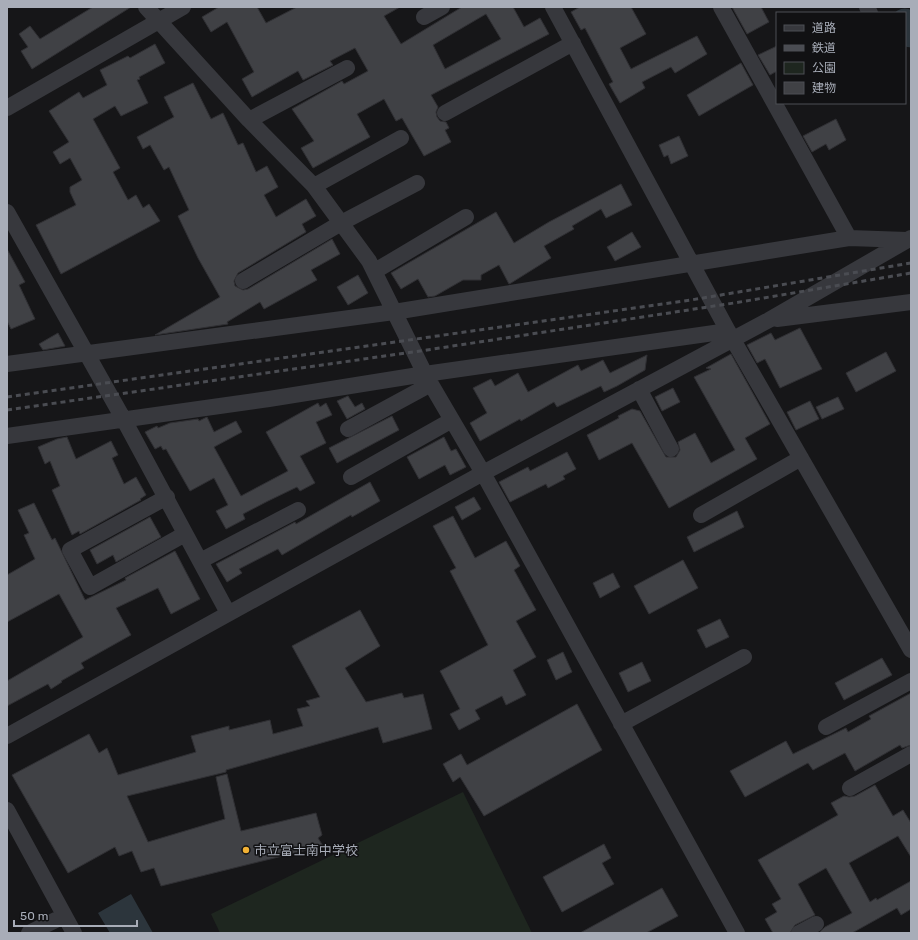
<svg xmlns="http://www.w3.org/2000/svg" width="918" height="940" font-family="Rubik,'Noto Sans JP',sans-serif">
  <rect width="100%" height="100%" fill="#161618"/>
  <!-- green -->
  <path fill="#1e261f" d="M463,792L532,933H220L211,914Z"/>
  <!-- water -->
  <path fill="#2c353c" d="M131,894L153,933H110L98,913Z"/>
  <g fill="none" stroke-linecap="round" stroke-linejoin="round">
    <!-- river -->
    <path stroke="#2c353c" stroke-width="29" d="M905,23L911,33"/>
  </g>
  <!-- building -->
  <path fill="#404145" stroke="#303034" fill-rule="evenodd" d="M93,7H131L32,69L21,51L28,47L19,34L30,26L40,39Z
    M219,7H257L266,23L297,7H400L384,16L401,44L462,7H513L524,27L540,18L549,34L431,95L438,107L436,112L437,117L440,121L446,122L449,128L445,130L451,142L424,156L402,118L396,121L384,99L357,114L370,137L313,168L301,148L314,141L292,109L342,81L344,84L368,71L355,48L330,61L333,65L303,80L298,71L252,97L242,79L254,72L227,22L211,32L202,17ZM486,14L501,39L445,69L433,45Z
    M580,7H631L646,34L620,48L631,69L697,36L707,54L675,73L671,67L642,82L645,88L620,103L609,84L613,82L585,28L581,30L571,12Z
    M732,7H761L769,22L747,34Z
    M155,44L165,63L139,77L140,79L137,80L148,103L121,116L115,106L93,119L120,168L113,172L128,200L136,195L143,208L149,204L160,221L61,274L36,225L76,205L70,192V187L82,180L70,158L60,164L53,152L69,142L49,111L79,92L83,98L107,85L100,70L128,56L130,58Z
    M777,46V71L770,75L758,55Z
    M741,63L753,85L699,116L687,95Z
    M193,83L211,119L223,113L238,145L243,143L256,172L267,166L278,187L264,195L276,217L306,199L316,216L302,224L306,232L238,273L234,281L235,286L243,290L248,289L332,239L340,254L311,270L317,280L264,309L260,302L227,322L228,324L155,335L220,297L198,258L178,216L189,210L169,167L164,170L150,145L143,149L137,137L174,117L164,97Z
    M836,119L846,140L829,150L826,144L812,152L803,136Z
    M679,136L688,156L671,164L668,155L664,157L659,145Z
    M621,184L632,205L606,218L601,209L572,226L574,229L544,246L551,258L511,283L509,284L499,265L481,275V280H463L435,296L428,297L418,279L401,289L391,273L496,212L514,243L549,222Z
    M632,232L641,247L615,261L607,247Z
    M7,249L25,282L19,285L35,319L11,329L7,321Z
    M358,275L368,293L348,305L337,287Z
    M800,328L822,369L780,388L765,359L757,363L747,345L771,333L775,340Z
    M58,333L65,346L43,350L39,344Z
    M886,352L896,371L856,392L846,373Z
    M731,354L770,424L745,438L757,459L669,508L632,443L599,460L587,435L619,418L618,416L632,409L640,411L666,457H676L680,450L678,442L695,433L711,463L735,450L694,377L711,369L706,368Z
    M647,355L645,370L617,386L604,392L601,386L557,407L554,402L521,421L520,419L480,441L470,423L487,413L473,388L491,379L495,386L518,373L528,392L578,365L581,371L603,360L610,373Z
    M673,388L680,402L662,411L655,397Z
    M348,396L355,407L362,403L365,409L347,419L337,401Z
    M838,397L844,409L822,419L816,407Z
    M810,401L819,419L796,430L787,412Z
    M318,403L320,407L326,403L332,415L316,422L326,443L300,456L315,483L300,491L297,487L268,501L243,514L245,519L226,529L216,511L228,505L214,478L190,491L166,449L163,450L161,446L155,449L145,432L157,426L158,428L170,423L198,419L199,421L207,417L214,432L236,421L242,432L214,447L241,496L288,471L266,432Z
    M392,416L399,430L337,463L329,448Z
    M67,437L76,459L111,441L118,455L112,458L124,484L136,477L146,495L140,499L141,500L80,534L79,531L72,535L52,490L60,486L50,461L45,464L38,447L57,439Z
    M444,437L451,451L456,449L466,467L450,475L445,465L419,479L407,457Z
    M567,452L576,469L563,476L565,479L548,488L546,484L510,502L499,482L528,467L530,471Z
    M370,482L380,501L352,517L351,515L282,555L278,549L239,569L242,573L227,582L216,564L295,522L296,524Z
    M474,497L481,509L462,520L455,507Z
    M34,503L52,540L55,538L85,600L126,580L125,578L175,551L200,599L171,614L158,588L116,608L131,635L81,663L84,668L61,681L62,682L51,689L48,684L7,706V681L83,637L59,594L7,622V575L35,559L24,535L29,533L18,510Z
    M737,511L744,527L694,552L687,537Z
    M453,516L475,558L506,541L520,566L514,570L536,610L516,621L536,657L513,670L526,695L506,705L502,696L475,710L480,719L459,730L450,714L460,709L440,671L488,645L450,571L456,568L433,526Z
    M150,517L161,537L116,562L113,555L97,564L90,550Z
    M683,560L698,588L649,614L634,586Z
    M613,573L620,587L600,598L593,583Z
    M360,610L380,646L345,668L366,702L402,693L404,698L423,694L432,729L383,743L378,727L226,770V772L127,796L148,842L225,819L216,777L227,774L241,831L316,813L322,835L318,838L323,846L161,886L154,868L141,872L132,851L119,856L115,847L68,873L12,775L89,734L99,753L107,748L118,775L196,752L191,736L229,726V730L270,720L273,734L303,726L297,709L310,706L306,701L320,697L292,646Z
    M720,619L729,637L706,648L697,630Z
    M563,652L572,672L556,680L547,660Z
    M882,658L892,675L844,700L835,683Z
    M642,662L651,681L628,692L619,673Z
    M911,693V745L902,748L900,745L855,771L845,753L813,770L808,763L745,797L730,771L786,741L793,754L846,728L848,732L871,719L869,716Z
    M577,704L602,750L484,816L460,777L453,782L443,764L461,754L467,765Z
    M875,785L893,816L903,810L911,823V857L898,836L849,863L870,902L876,898L877,900L911,881V909L901,915L897,908L852,933H819L825,927L852,913L826,868L798,884L815,915L795,925L790,933H773L765,919L777,912L772,904L781,899L758,860L838,815L831,803L844,796L849,797L855,796Z
    M604,844L611,858L602,863L614,884L562,912L543,877Z
    M662,888L678,916L646,933H580Z"/>
  <g fill="none" stroke-linecap="round" stroke-linejoin="round">
    <!-- minor -->
    <path stroke="#37383d" stroke-width="16" d="M146,7L249,120L314,186L369,261L425,374L483,473L737,933
      M553,7L728,331L911,650
      M721,7L849,238
      M867,7L870,13
      M424,17L442,7
      M7,108L183,7
      M445,113L573,43
      M249,120L347,68
      M314,186L401,138
      M7,212L124,420L228,613
      M375,271L466,217
      M243,281L341,223L417,183
      M777,319L911,302
      M7,364L394,312L849,238L907,240
      M639,389L671,449
      M348,429L431,384
      M7,436L269,399L425,374L728,331
      M351,477L452,420
      M167,497L70,550L90,587L185,534
      M701,515L801,458
      M200,561L298,510
      M621,724L744,657
      M826,727L911,681
      M7,736L483,473L769,320L911,238
      M850,788L911,754
      M7,810L74,933
      M29,933L64,916
      M799,933L816,924"/>
    <!-- rail -->
    <path stroke="#4a4c52" stroke-width="3" stroke-dasharray="5 4" stroke-linecap="butt" d="M7,397L691,300L911,263
      M7,410L427,350L734,303L911,273"/>
  </g>
  <!-- markers -->
  <circle fill="#f2b134" stroke="#111113" stroke-width="1.5" cx="246" cy="850" r="4"/>
  <g text-anchor="middle" stroke-width="3" stroke-linejoin="round" paint-order="stroke">
    <!-- poi labels -->
    <g font-size="13" fill="#a8adb8" stroke="#111113" text-anchor="start">
      <text x="254" y="855">市立富士南中学校</text>
    </g>
  </g>
  <!-- border -->
  <rect width="918" height="940" fill="none" stroke="#a8adb8" stroke-width="16"/>
  <!-- legend -->
  <rect x="776" y="12" width="130" height="92" fill="#111113" stroke="#4d4f55"/>
  <rect x="784" y="25" width="20" height="6" fill="#37383d" stroke="#4d4f55"/>
  <text x="812" y="32" font-size="12" fill="#a8adb8">道路</text>
  <rect x="784" y="45" width="20" height="6" fill="#4a4c52" stroke="#4d4f55"/>
  <text x="812" y="52" font-size="12" fill="#a8adb8">鉄道</text>
  <rect x="784" y="62" width="20" height="12" fill="#1e261f" stroke="#4d4f55"/>
  <text x="812" y="72" font-size="12" fill="#a8adb8">公園</text>
  <rect x="784" y="82" width="20" height="12" fill="#404145" stroke="#4d4f55"/>
  <text x="812" y="92" font-size="12" fill="#a8adb8">建物</text>
  <!-- scale -->
  <path d="M14 920v6h123v-6" fill="none" stroke="#a8adb8" stroke-width="2"/>
  <text x="20" y="920" font-size="12" fill="#a8adb8" stroke="#111113" stroke-width="3" paint-order="stroke">50 m</text>
</svg>
